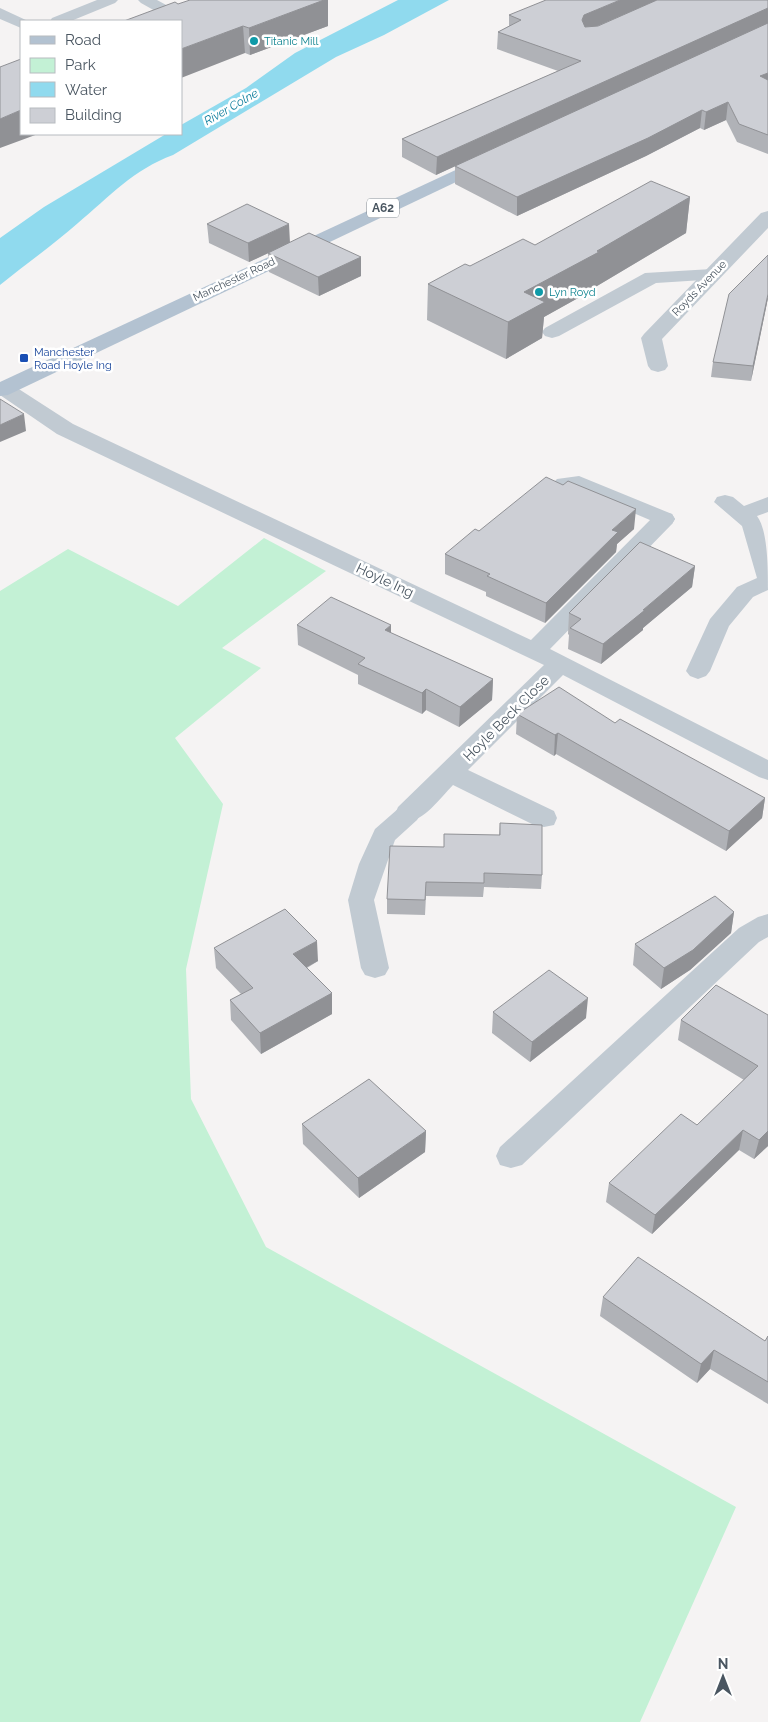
<svg xmlns="http://www.w3.org/2000/svg" width="768" height="1722" font-family="Raleway,sans-serif">
  <rect width="100%" height="100%" fill="#f5f3f3"/>
  <!-- green -->
  <path fill="#c3f1d5" d="M264,538L326,571L222,648L261,668L175,738L223,804L186,969L191,1099L266,1247L736,1507L640,1722H0V591L68,549L178,606Z"/>
  <!-- water -->
  <path fill="#90daee" d="M398,0H449L384,35L336,57L173,155C134,169 109,197 78,223C53,245 26,264 0,285V238L44,207L166,134H181V125L246,88L295,53Z"/>
  <g fill="none" stroke-linecap="round" stroke-linejoin="round">
    <!-- lane -->
    <path fill="#c1cad2" fill-rule="evenodd" d="M97,0H118L115,3L71,21H50L52,18Z
      M138,0H157L192,19L194,22L192,25H181V21H173L141,3Z
      M0,8L28,21H21V28L0,19Z
      M712,269L719,271L721,275L719,279L656,283L559,336L552,338L545,336L542,332L545,328L645,273Z
      M579,476L672,514L675,519L672,524L664,526L577,489L557,496L549,495L546,490L557,479Z
      M725,495L733,497L744,506L768,497V512L757,516C768,530 768,570 768,590L753,597L729,626L710,671L706,676L698,679L690,676L686,671L710,619L737,587L757,578L742,526L714,502L717,497Z
      M408,805L417,808L421,814L417,820L395,840L374,900L389,968L385,975L375,978L365,975L361,968L348,900L359,864L375,829L399,808Z
      M768,914V937L759,942L522,1165L511,1168L500,1165L496,1156L500,1147L739,928L758,917Z"/>
    <!-- street -->
    <path fill="#c1cad2" fill-rule="evenodd" d="M768,211V228L662,339L668,366L665,370L658,372L651,370L648,366L641,338L644,334L761,213Z
      M4,382L11,384L73,424L531,640L656,514L664,512L672,514L675,519L672,524L550,649L768,760V780L759,777L563,675L468,770L554,811L557,818L554,825L544,827L534,825L453,785C438,800 421,827 398,821L395,814L398,807L544,665L57,434L0,395V383Z"/>
    <!-- primary -->
    <path fill="#b3c2d1" fill-rule="evenodd" d="M490,154L496,155L499,159L496,163L8,395L0,396V382Z"/>
  </g>
  <!-- wall -->
  <path fill="#b0b2b7" d="M190,0H328V26L250,55L245,53Z
    M768,0V154L737,142L726,120L704,130L700,128L646,156L517,216L455,184V166L436,175L402,157V139L558,71L497,49L498,32L509,26V15Z
    M690,197L686,233L597,286L596,288L544,317L542,338L506,359L427,320L428,284L470,266L535,245Z
    M207,224L290,243L249,262L209,243Z
    M268,253L361,257V276L319,296L269,272Z
    M768,298L751,381L711,377L713,362Z
    M634,529L617,544L616,552L545,623L486,596V592L445,574V554L479,531Z
    M695,566L692,587L643,628V630L601,664L568,649L569,635L568,634L569,613Z
    M297,625L391,633L493,679L492,700L459,727L426,710L422,714L358,684V675L298,645Z
    M517,714L615,723L765,798L762,818L726,851L556,754L554,756L516,734Z
    M500,823L542,875L541,889L484,887L483,897L426,896L425,915L387,914V899L444,847L499,835Z
    M734,912L731,933L690,970L661,989L633,965L635,944Z
    M214,948L318,961L307,968L332,993V1014L261,1054L231,1020L230,1000L241,994L216,968Z
    M493,1012L586,1018L530,1062L492,1033Z
    M768,1015V1146L754,1159L739,1150L652,1234L606,1202L609,1183L697,1125L744,1080L678,1040L681,1020Z
    M302,1124L426,1131L425,1152L359,1198L303,1144Z
    M603,1297L765,1341L768,1336V1404L710,1369L697,1383L600,1316Z"/>
  <!-- shaded-wall -->
  <path fill="#909195" d="M324,0H328V26L250,55L249,28Z
    M620,0H658L583,32L582,20L584,15Z
    M768,8V24L436,175L437,157Z
    M243,26L245,53L181,78V49Z
    M768,73V89L760,76Z
    M728,102L726,120L704,130L706,112Z
    M21,110V134H38L0,148V119Z
    M702,110L700,128L646,156L517,216V197Z
    M690,197L686,233L597,286L596,288L544,317L542,338L506,359L508,322L524,292Z
    M289,224L290,243L249,262L248,243Z
    M361,257V276L319,296L318,277Z
    M768,294V298L751,381L753,366Z
    M24,414L26,431L0,442V425Z
    M636,509L634,529L617,544L616,552L545,623L546,603L612,530Z
    M695,566L692,587L643,628V630L601,664L603,644Z
    M391,625V645L385,630Z
    M493,679L492,700L459,727L460,707Z
    M426,689V710L422,714V693Z
    M558,733L556,754L554,756L555,735Z
    M765,798L762,818L726,851L729,831Z
    M734,912L731,933L690,970L661,989L664,968Z
    M317,941L318,961L294,974L293,954Z
    M332,993V1014L261,1054L260,1033Z
    M588,998L586,1018L530,1062L532,1042Z
    M743,1130L739,1150L652,1234L655,1215Z
    M426,1131L425,1152L359,1198L358,1178Z
    M768,1131V1146L754,1159L759,1140Z
    M714,1350L710,1369L697,1383L701,1364Z"/>
  <!-- building -->
  <path fill="#cdcfd5" stroke="#909195" d="M190,0H324L249,28L243,26L181,49V21H124L175,2L178,4Z
    M546,0H620L584,15L582,20L585,27L598,26L657,0H768V8L437,157L402,139L581,61L498,32L521,20L509,15Z
    M768,23V73L760,76L768,80V135L739,124L728,102L706,112L702,110L648,138L517,197L455,166Z
    M21,59V110L0,119V67Z
    M651,181L690,197L597,251L599,252L524,292L545,302L508,322L428,284L465,264L470,266L523,239L535,245Z
    M247,204L289,224L248,243L207,224Z
    M309,233L361,257L318,277L268,253Z
    M768,255V294L753,366L713,362L729,294Z
    M0,399L24,414L0,425Z
    M546,477L563,485L568,481L636,509L612,530L618,532L546,603L487,576L490,574L445,554L475,529L479,531Z
    M640,542L695,566L643,610H645L603,644L570,628L581,619L569,613Z
    M331,597L391,625L385,630L493,679L460,707L426,689L422,693L358,664L365,658L297,625Z
    M559,687L615,723L620,719L765,798L729,831L558,733L555,735L517,714Z
    M500,823L542,825V875L484,873V883L426,882L425,900L387,899L390,846L444,847V834L500,835Z
    M715,896L734,912L693,950L664,968L635,944Z
    M285,909L317,941L293,954L332,993L260,1033L230,1000L253,988L214,948Z
    M549,970L588,998L532,1042L493,1012Z
    M716,985L768,1015V1131L759,1140L743,1130L655,1215L609,1183L681,1114L697,1125L758,1066L681,1020Z
    M369,1079L426,1131L358,1178L302,1124Z
    M638,1257L765,1341L768,1336V1382L714,1350L701,1364L603,1297Z"/>
  <!-- markers -->
  <g fill="#0f9aa8" stroke="#fff" stroke-width="2">
    <circle cx="254" cy="41" r="5"/>
    <circle cx="539" cy="292" r="5"/>
  </g>
  <rect fill="#1a4fb4" stroke="#fff" stroke-width="2" x="19" y="353" width="10" height="10" rx="2.5"/>
  <g text-anchor="middle" stroke-width="5" stroke-linejoin="round" paint-order="stroke">
    <!-- far-culture labels -->
    <g font-size="11" fill="#0d838f" stroke="#fff" text-anchor="start">
      <text x="264" y="45">Titanic Mill</text>
      <text x="549" y="296">Lyn Royd</text>
    </g>
    <!-- far-street labels -->
    <g font-size="11" fill="#4a5661" stroke="#fff">
      <text transform="translate(234 279) rotate(-25)" y="4">Manchester Road</text>
      <text transform="translate(699 288) rotate(-46)" y="4">Royds Avenue</text>
    </g>
    <!-- far-transit labels -->
    <g font-size="11" fill="#164399" stroke="#fff" text-anchor="start">
      <text x="34" y="356">Manchester<tspan x="34" dy="13">Road Hoyle Ing</tspan></text>
    </g>
    <!-- far-water labels -->
    <g font-size="12" font-style="italic" fill="#0c7c9b" stroke="#fff">
      <text transform="translate(231 107) rotate(-30)" y="4">River Colne</text>
    </g>
    <!-- shield labels -->
    <rect fill="#fff" stroke="#808990" stroke-width="1" x="367" y="198.5" width="32" height="19" rx="4"/>
    <g font-size="12" font-weight="bold" fill="#4a5661">
      <text x="383" y="212">A62</text>
    </g>
    <!-- street labels -->
    <g font-size="14" fill="#4a5661" stroke="#fff">
      <text transform="translate(385 580) rotate(25)" y="5">Hoyle Ing</text>
      <text transform="translate(506 718) rotate(-45)" y="5">Hoyle Beck Close</text>
    </g>
  </g>
  <!-- legend -->
  <rect x="20" y="20" width="162" height="115" fill="#ffffff" stroke="#b7bbc0"/>
  <rect x="30" y="36" width="25" height="8" fill="#b3c2d1" stroke="#b7bbc0"/>
  <text x="65" y="45" font-size="15" fill="#4a5661">Road</text>
  <rect x="30" y="58" width="25" height="15" fill="#c3f1d5" stroke="#b7bbc0"/>
  <text x="65" y="70" font-size="15" fill="#4a5661">Park</text>
  <rect x="30" y="82" width="25" height="15" fill="#90daee" stroke="#b7bbc0"/>
  <text x="65" y="95" font-size="15" fill="#4a5661">Water</text>
  <rect x="30" y="108" width="25" height="15" fill="#cdcfd5" stroke="#b7bbc0"/>
  <text x="65" y="120" font-size="15" fill="#4a5661">Building</text>
  <!-- north arrow -->
  <g transform="translate(723 1677)" stroke="#ffffff" stroke-width="4" paint-order="stroke">
  <path d="M0-4L9 19L0 12L-9 19Z" fill="#4a5661"/>
  <text y="-8" font-size="14" font-weight="bold" text-anchor="middle" fill="#4a5661">N</text>
  </g>
</svg>
